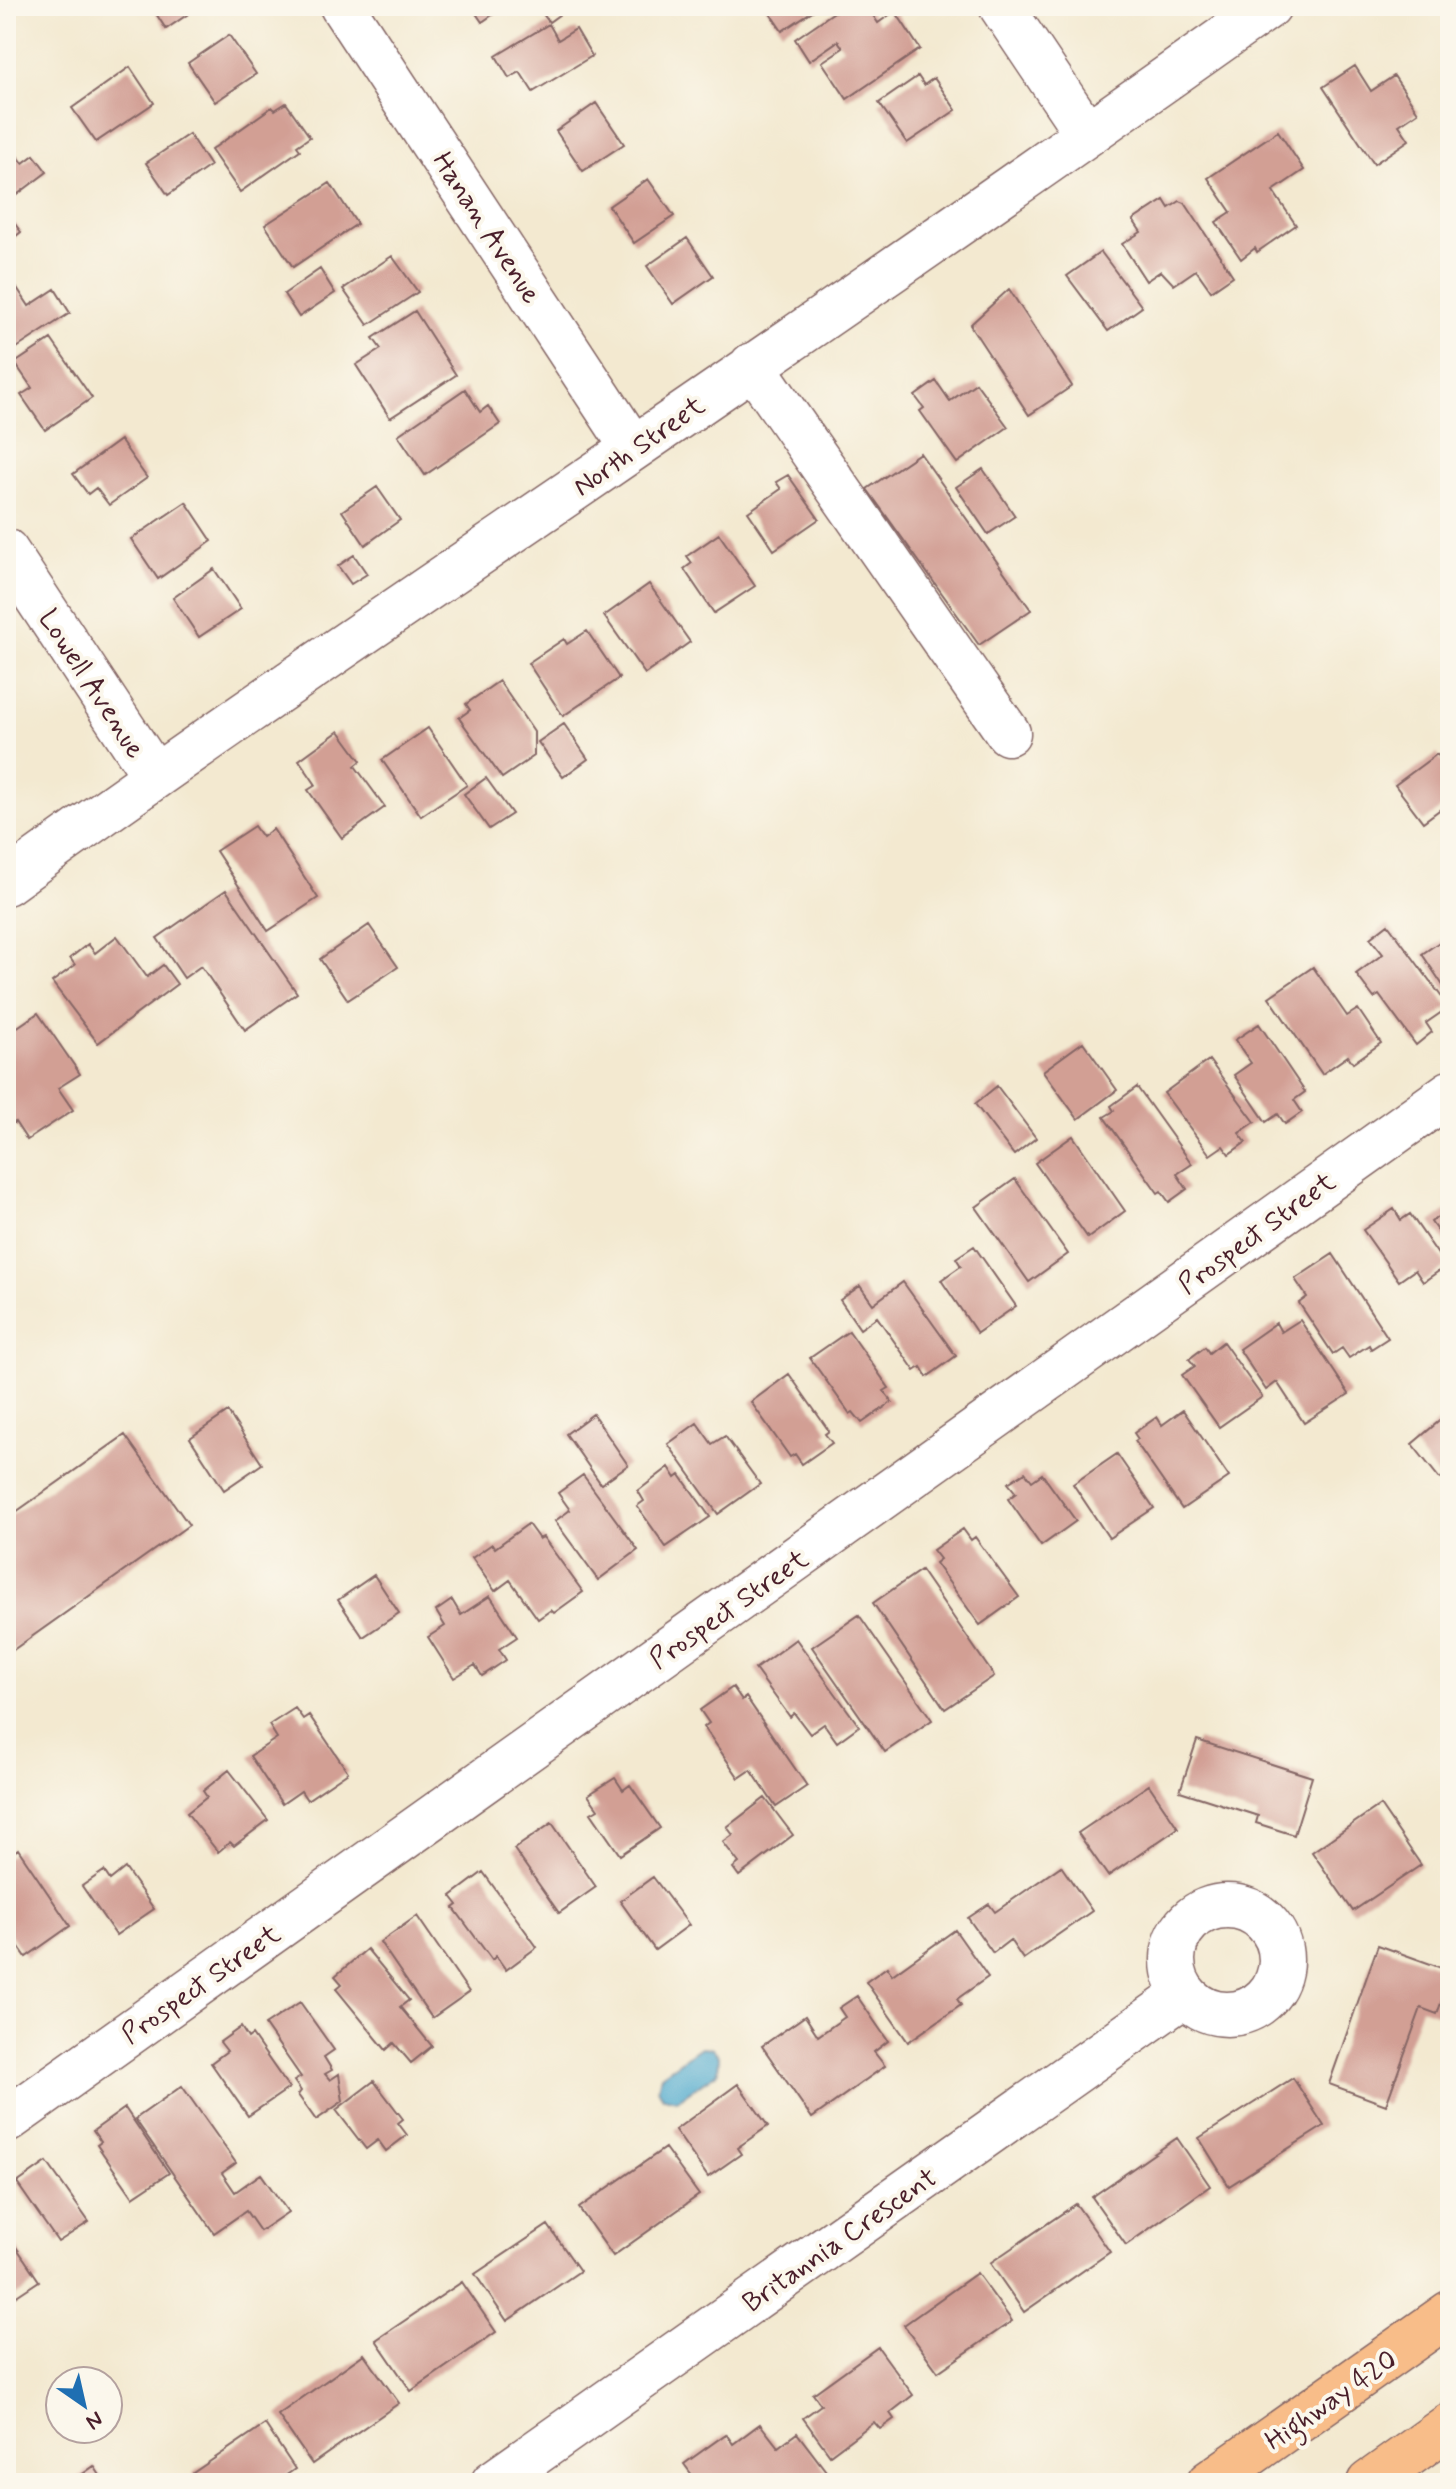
<svg xmlns="http://www.w3.org/2000/svg" width="1456" height="2489" font-family="Mynerve,sans-serif">
  <rect width="100%" height="100%" fill="#fbf7ec"/>
  <filter id="ink" filterUnits="userSpaceOnUse"><feTurbulence type="fractalNoise" baseFrequency=".0125" numOctaves="2"/><feDisplacementMap in="SourceGraphic" scale="16" xChannelSelector="R" yChannelSelector="G"/><feConvolveMatrix kernelMatrix="1 2 1 2 8 2 1 2 1" color-interpolation-filters="sRGB"/></filter>
  <filter id="wash" filterUnits="userSpaceOnUse"><feTurbulence type="fractalNoise" baseFrequency=".006" numOctaves="4" result="noise"/><feDisplacementMap in="SourceGraphic" scale="32" xChannelSelector="R" yChannelSelector="G"/><feGaussianBlur stdDeviation="1.8" result="paint"/><feColorMatrix in="noise" values="0 0 0 0 0 0 0 0 0 0 0 0 0 0 0 0 0 1.4 0 .05"/><feComposite in="paint" operator="in"/></filter>
  <g filter="url(#wash)">
    <rect width="100%" height="100%" fill="#f3e9d0"/>
    <!-- water -->
    <path fill="#52accf" stroke="#4e667d" stroke-width="2" d="M701,2047L712,2048L719,2056L718,2072L677,2100L663,2097L658,2089L661,2075Z"/>
    <g id="blocks">
      <!-- building -->
      <path fill="#d29f94" d="M151,6H200L166,29Z
        M471,6H505L482,22Z
        M537,6H571L549,22Z
        M765,6H820L782,31Z
        M843,6H867L878,23L895,11L920,49L847,99L822,62L843,48L838,41L809,61L795,39Z
        M549,24L558,40L576,29L592,56L533,92L520,72L509,78L496,56Z
        M229,35L256,74L215,102L188,63Z
        M1355,66L1371,91L1394,76L1418,112L1399,125L1409,140L1374,164L1323,87Z
        M130,67L154,103L96,142L72,108Z
        M918,76L924,85L934,78L956,110L907,143L879,103Z
        M286,103L310,137L297,146L300,150L240,192L211,150L272,107L275,110Z
        M596,103L624,144L583,171L556,131Z
        M1278,131L1304,170L1273,191L1296,225L1257,252L1255,248L1241,259L1216,222L1231,212L1208,178Z
        M189,134L210,166L168,195L146,163Z
        M9,145L23,163L34,155L47,172L6,203V148Z
        M648,179L674,216L634,243L609,206Z
        M330,183L357,224L293,267L265,225Z
        M1164,200L1169,208L1180,201L1185,203L1233,276L1211,291L1196,270L1174,285L1161,271L1146,281L1122,244L1141,232L1133,220Z
        M6,212L21,232L6,244Z
        M687,238L713,276L673,304L647,266Z
        M1101,252L1142,307L1108,331L1067,276Z
        M392,256L418,292L368,325L343,289Z
        M320,269L335,293L299,317L284,294Z
        M6,271L29,306L55,289L70,313L6,355Z
        M1009,289L1072,386L1029,415L970,325Z
        M415,311L456,375L390,418L356,365L381,349L373,338Z
        M51,339L92,398L45,430L21,395L32,388L15,363Z
        M936,381L950,401L976,383L1008,427L957,463L920,411L924,408L915,396Z
        M465,389L480,412L488,406L500,424L425,475L398,435Z
        M120,440L147,478L109,505L96,488L88,494L73,474Z
        M920,453L1031,610L979,645L867,489Z
        M983,469L1015,516L988,534L956,487Z
        M788,475L819,519L774,550L748,512L781,489L776,482Z
        M377,487L400,520L365,545L342,511Z
        M186,502L212,541L158,579L131,539Z
        M719,534L755,586L714,613L684,569L692,563L687,556Z
        M354,555L367,574L351,584L338,566Z
        M214,569L241,609L199,637L173,598Z
        M649,584L690,642L645,674L604,616Z
        M587,631L619,678L563,716L528,663L564,639L567,644Z
        M499,681L534,732V756L502,778L459,718L470,710L466,704Z
        M564,724L588,759L563,777L538,742Z
        M428,728L467,785L421,816L382,760Z
        M339,731L361,761L355,766L385,807L342,838L308,790L316,785L299,760Z
        M1437,754L1450,771V802L1423,822L1395,785Z
        M486,778L512,814L489,829L464,794Z
        M254,826L262,837L273,829L318,898L268,931L216,851Z
        M226,890L297,993L245,1030L201,966L184,978L157,938Z
        M1388,924L1449,1007L1426,1023L1432,1032L1416,1045L1379,995L1374,998L1356,974L1383,954L1370,938Z
        M369,925L398,967L348,1000L320,959Z
        M1450,935V996L1422,954Z
        M117,936L147,977L163,965L177,984L98,1043L52,982L75,965L70,958L88,944L95,953Z
        M1313,967L1347,1016L1358,1009L1381,1043L1353,1063L1348,1056L1322,1074L1269,997Z
        M38,1013L80,1074L58,1088L73,1110L27,1140L15,1122L6,1128V1035Z
        M1259,1024L1305,1092L1294,1100L1302,1112L1285,1124L1278,1114L1266,1122L1234,1075L1251,1063L1235,1040Z
        M1083,1042L1117,1090L1078,1119L1043,1071Z
        M1209,1060L1255,1122L1239,1133L1246,1142L1229,1154L1223,1146L1210,1155L1164,1093Z
        M997,1086L1036,1138L1014,1155L975,1104Z
        M1137,1087L1192,1164L1177,1174L1187,1189L1169,1202L1161,1191L1158,1193L1104,1117L1114,1111L1111,1106Z
        M1073,1136L1125,1211L1088,1238L1035,1163Z
        M1015,1179L1068,1254L1029,1282L976,1207Z
        M1450,1208V1249L1431,1222Z
        M1394,1209L1401,1220L1410,1214L1446,1266L1423,1282L1415,1270L1399,1281L1363,1230Z
        M974,1246L1016,1306L977,1333L941,1280L961,1266L956,1258Z
        M1333,1254L1388,1338L1371,1349L1369,1345L1349,1358L1342,1348L1333,1354L1299,1303L1307,1297L1295,1279Z
        M903,1282L956,1356L927,1377L921,1367L915,1371L877,1317L860,1329L840,1300L860,1286L873,1304Z
        M1300,1320L1349,1394L1304,1423L1277,1382L1266,1390L1239,1349L1276,1323L1281,1332Z
        M849,1331L889,1388L884,1391L892,1402L862,1423L853,1412L850,1414L810,1358Z
        M1223,1342L1262,1397L1219,1427L1182,1375L1195,1366L1189,1359L1205,1347L1209,1353Z
        M789,1374L829,1431L825,1434L832,1443L802,1464L795,1454L790,1457L751,1402Z
        M1183,1410L1229,1477L1182,1509L1135,1441L1138,1439L1134,1433L1157,1417L1162,1425Z
        M228,1412L262,1464L224,1490L190,1438Z
        M1450,1412V1470L1440,1479L1412,1444Z
        M593,1414L628,1465L601,1484L566,1434Z
        M697,1423L712,1444L725,1436L760,1484L718,1514L668,1444Z
        M125,1435L189,1525L6,1655V1519Z
        M1117,1454L1154,1508L1109,1538L1073,1484Z
        M669,1467L676,1478L680,1475L710,1517L666,1547L637,1506L644,1501L638,1491Z
        M1025,1472L1032,1481L1042,1474L1076,1521L1041,1546L1008,1499L1016,1493L1008,1483Z
        M583,1475L638,1550L598,1580L555,1521L570,1510L558,1493Z
        M528,1524L539,1539L543,1537L583,1592L554,1613L551,1610L538,1619L510,1580L495,1591L472,1558L492,1544L495,1548Z
        M963,1529L971,1540L975,1537L1019,1597L980,1625L935,1563L940,1559L933,1550Z
        M921,1570L994,1676L945,1709L873,1603Z
        M374,1575L399,1613L363,1637L338,1600Z
        M490,1596L517,1637L499,1649L506,1660L482,1676L475,1665L454,1678L428,1637L445,1626L436,1611L452,1600L461,1615Z
        M859,1615L932,1720L885,1752L812,1647Z
        M796,1639L859,1726L837,1742L824,1724L810,1734L794,1713L790,1717L755,1669Z
        M733,1687L742,1700L746,1697L807,1786L776,1807L751,1770L739,1778L704,1727L709,1723L700,1710Z
        M295,1708L303,1719L309,1715L348,1772L307,1800L301,1791L282,1804L250,1756L277,1738L269,1725Z
        M1197,1740L1312,1777L1294,1835L1256,1823L1258,1816L1180,1791Z
        M229,1770L268,1820L234,1846L230,1842L218,1852L187,1813L207,1797L203,1791Z
        M615,1778L623,1790L630,1785L660,1828L620,1855L591,1813L598,1809L588,1795Z
        M1149,1785L1178,1828L1108,1876L1078,1833Z
        M765,1798L793,1835L739,1876L733,1868L739,1863L723,1842L733,1835L727,1827Z
        M1380,1805L1421,1865L1353,1911L1312,1852Z
        M552,1823L596,1887L559,1913L514,1849Z
        M18,1849L70,1926L26,1957L6,1928V1858Z
        M1061,1866L1092,1911L1023,1959L1010,1940L993,1953L968,1918L989,1904L995,1912Z
        M125,1868L154,1909L116,1935L82,1886L104,1871L110,1880Z
        M483,1872L537,1947L506,1970L496,1956L492,1960L454,1908L458,1905L451,1896Z
        M653,1877L689,1925L655,1950L620,1901Z
        M417,1916L469,1992L432,2018L380,1942Z
        M955,1930L988,1977L957,1999L961,2005L908,2042L866,1982L887,1967L892,1975Z
        M1378,1945L1450,1971V1978L1437,2014L1421,2008L1386,2105L1329,2084Z
        M367,1949L409,2000L400,2007L432,2046L411,2063L394,2043L386,2050L336,1989L342,1984L335,1976Z
        M857,1996L888,2041L874,2052L885,2066L812,2118L762,2046L805,2016L818,2036L845,2017L839,2008Z
        M300,2002L334,2050L324,2057L332,2070L325,2074L330,2080L339,2074L343,2101L316,2120L298,2095L301,2091L294,2081L301,2077L265,2025Z
        M241,2027L248,2038L252,2035L289,2088L248,2116L211,2063L227,2051L220,2042Z
        M1293,2078L1324,2126L1229,2186L1199,2138Z
        M374,2081L403,2119L398,2123L407,2135L386,2151L378,2140L366,2149L336,2110Z
        M738,2084L768,2126L737,2148L741,2154L708,2177L675,2130Z
        M182,2086L236,2163L222,2173L235,2192L261,2174L288,2212L260,2231L246,2211L214,2233L135,2119Z
        M125,2108L169,2173L133,2197L97,2145L101,2142L93,2131Z
        M1177,2138L1210,2186L1126,2245L1092,2197Z
        M665,2148L699,2195L613,2256L579,2208Z
        M47,2162L89,2222L58,2242L17,2183Z
        M1076,2204L1110,2252L1024,2312L990,2263Z
        M548,2225L580,2271L507,2321L475,2274Z
        M6,2232L39,2281L6,2303Z
        M977,2273L1012,2321L938,2372L904,2325Z
        M462,2282L496,2332L411,2391L376,2340Z
        M878,2347L913,2395L890,2413L894,2419L880,2429L874,2422L830,2455L803,2418L821,2405L813,2394Z
        M364,2354L399,2403L312,2464L278,2415Z
        M265,2424L295,2469L275,2483H200L193,2473Z
        M760,2424L778,2447L797,2433L835,2483H698L684,2464L726,2434L733,2444Z
        M94,2466L105,2483H70Z"/>
    </g>
  </g>
  <g filter="url(#ink)">
    <use href="#blocks" fill-opacity="0" stroke="#856665" stroke-width="2"/>
    <g fill="none" stroke-linecap="round" stroke-linejoin="round">
      <defs>
        <path id="minor" d="M342,6L633,448
          M1001,6L1087,134
          M752,365L1008,733
          M6,551L154,775
          M6,883C192,748 382,620 571,491C805,331 1038,170 1269,6
          M1173 1960a54 54 0 1 1 108 0a54 54 0 1 1-108 0Z
          M6,2121L1450,1093
          M493,2483L1184,1995"/>
        <path id="highway" d="M1209,2483L1450,2313
          M1369,2483L1450,2425"/>
      </defs>
      <!-- minor casing -->
      <use href="#minor" stroke="#856665" stroke-width="47"/>
      <!-- highway casing -->
      <use href="#highway" stroke="#856665" stroke-width="47"/>
      <!-- minor -->
      <use href="#minor" stroke="#fff" stroke-width="44"/>
      <!-- highway -->
      <use href="#highway" stroke="#f8bd89" stroke-width="44"/>
    </g>
  </g>
  <g text-anchor="middle" stroke-width="8" stroke-linejoin="round" paint-order="stroke">
    <!-- street labels -->
    <g font-size="28" fill="#4a1f2b" stroke="#fbf7ec">
      <text transform="translate(488 227) rotate(57)" y="10">Hanan Avenue</text>
      <text transform="translate(638 445) rotate(-35)" y="10">North Street</text>
      <text transform="translate(93 683) rotate(57)" y="10">Lowell Avenue</text>
      <text transform="translate(1256 1232) rotate(-36)" y="10">Prospect Street</text>
      <text transform="translate(728 1608) rotate(-35)" y="10">Prospect Street</text>
      <text transform="translate(200 1983) rotate(-35)" y="10">Prospect Street</text>
      <text transform="translate(839 2239) rotate(-35)" y="10">Britannia Crescent</text>
      <text transform="translate(1330 2399) rotate(-35)" y="10">Highway 420</text>
    </g>
  </g>
  <!-- margin -->
  <rect width="1456" height="2489" fill="none" stroke="#fbf7ec" stroke-width="32"/>
  <!-- north arrow -->
  <g transform="translate(84 2405) rotate(146)"><circle r="38" fill="#fbf7ec" stroke="#b4a19f" stroke-width="2"/>
  <path d="M0-6L14 30L0 20L-14 30Z" fill="#1f6fb2"/>
  <text y="-12" font-size="22" font-weight="bold" text-anchor="middle" fill="#4a1f2b">N</text>
  </g>
</svg>
